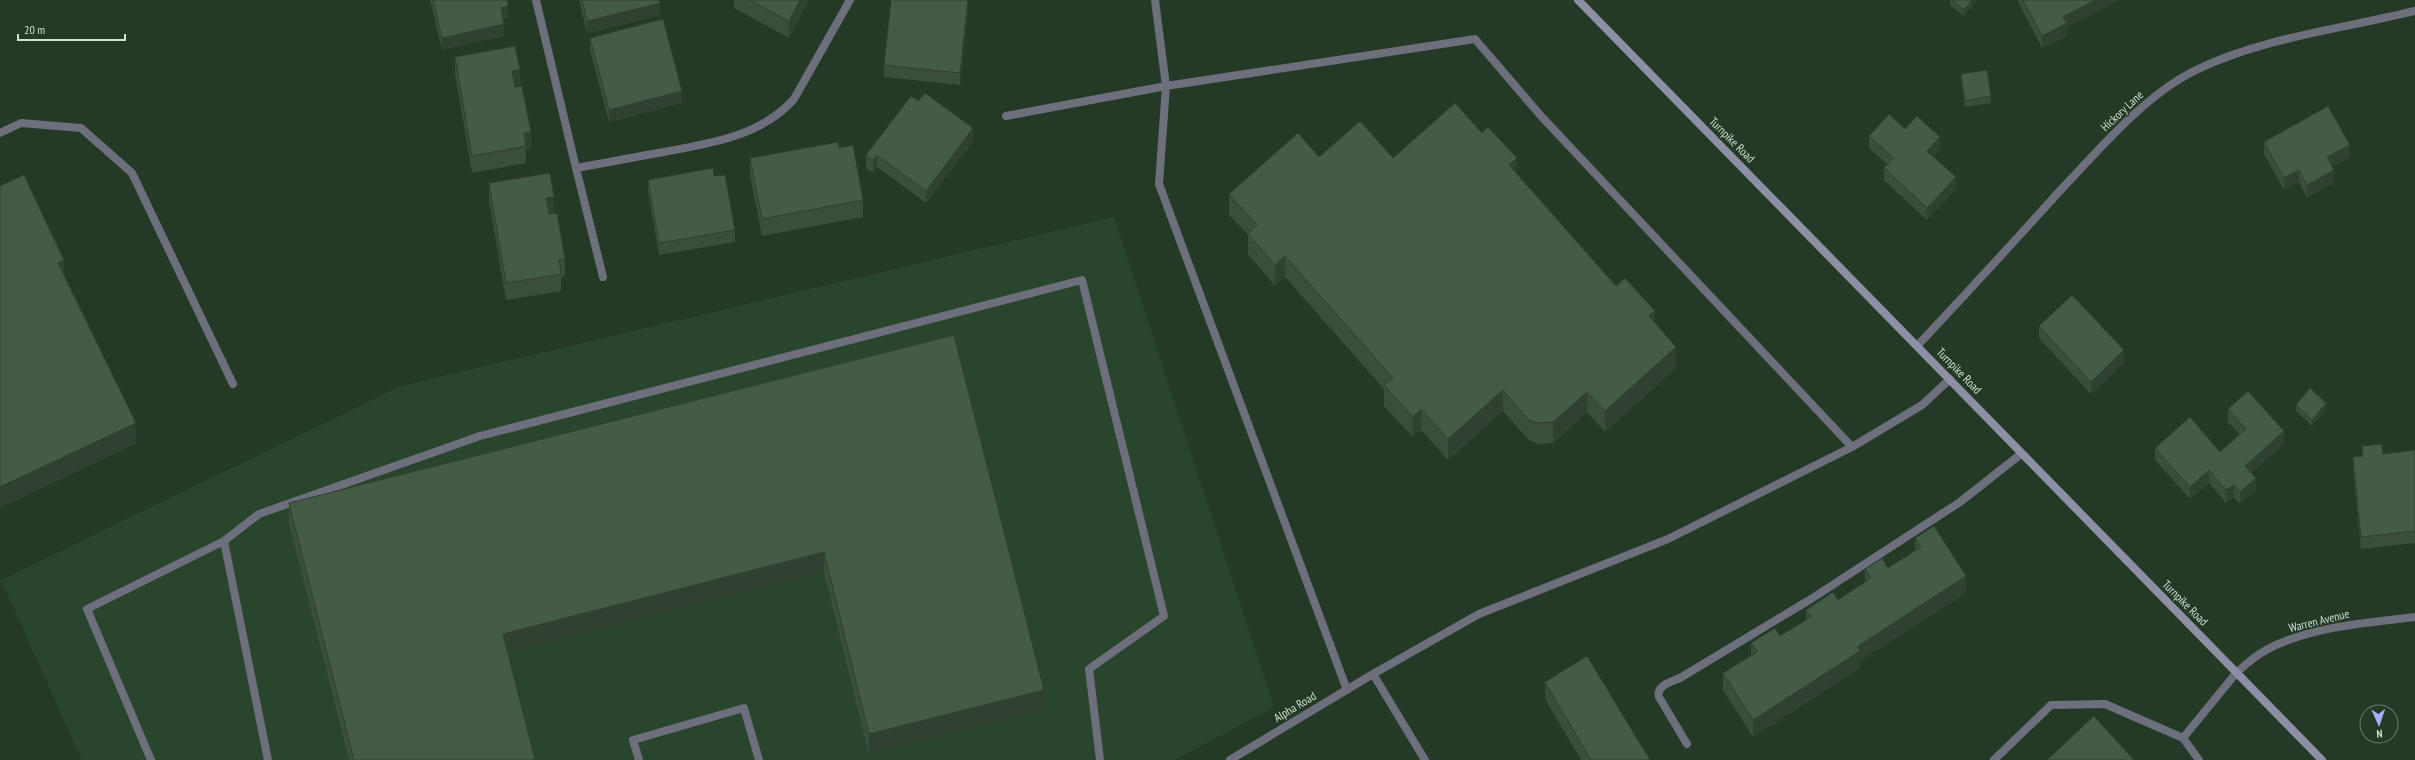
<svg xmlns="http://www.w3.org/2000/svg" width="2415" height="760" font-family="'PT Sans Narrow',sans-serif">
  <rect width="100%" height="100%" fill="#243a27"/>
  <!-- built -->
  <path fill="#29452d" d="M1114,217L1274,707L1175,760H82L1,580L401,386Z"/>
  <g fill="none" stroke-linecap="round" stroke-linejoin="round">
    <!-- lane -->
    <path stroke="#6d6f7c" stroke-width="8" d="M1155,0L1166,86L1159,184L1347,690
      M1006,116L1166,86L1475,39L1541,116L1852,447
      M0,133L21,123L81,128L132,173L233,384
      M2183,738L2237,672
      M1687,744L1659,697C1656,685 1671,682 1680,678L1811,599L1960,502L2021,454
      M151,760L87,609L224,541
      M268,760L224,541L259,514L480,436L1082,280L1164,616L1089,669L1100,760
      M639,760L633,740L744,708L759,760
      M1425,760L1373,674L1479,614L1668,539L1852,447L1922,405L1950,379
      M1994,760L2051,705L2105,704L2183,738L2199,760"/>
    <!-- street -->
    <path stroke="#6d6f7c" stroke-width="8" d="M536,0L576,168C605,163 634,157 664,152C711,143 760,137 794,99L850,0
      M576,168L603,277
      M1918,345C1965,295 2011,245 2057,194C2097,152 2143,96 2196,70C2265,37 2342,29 2415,11
      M2237,672C2246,664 2255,656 2266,650C2311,626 2366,623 2415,617
      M1230,760L1373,674"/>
    <!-- secondary -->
    <path stroke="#8d90a4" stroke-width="8" d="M1578,0L2322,760"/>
  </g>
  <!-- wall -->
  <path fill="#3a4e3c" d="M430,0H507L508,18L503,19L504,36L442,50Z
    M579,0H659L660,15L587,33Z
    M734,0H809L789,38L734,8Z
    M1950,0H1977L1964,16L1950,5Z
    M2017,0H2119L2067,27V36L2042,48Z
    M968,11L960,85L884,77V65Z
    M590,38L682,103L609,122L590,50Z
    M455,57L520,86L531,149L526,150V163L472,173L455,74Z
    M1961,74L1991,96V103L1965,107L1961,80Z
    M1905,129L1940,149L1933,157L1956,189L1927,220L1884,180V168L1887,164L1869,148V136Z
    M973,141L926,203L877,167L873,173L866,168V155Z
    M2264,142L2350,157L2332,167L2334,182L2307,198L2299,182L2284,190L2264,154Z
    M839,148L863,200V217L762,236L750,175V158Z
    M1319,157L1393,158L1517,174L1616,286L1655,323L1676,368L1605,432L1587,412L1553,443L1538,444L1529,440L1503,411L1448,460L1421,430L1413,437L1384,406V389L1285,277L1275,286L1248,254V235L1229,215V194Z
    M714,176L735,230V242L659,255L648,192V180Z
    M489,183L554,213L565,259V276L561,277V291L506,300L489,200Z
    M2039,326L2124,363L2091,394L2039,338Z
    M954,335L1044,711L869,755L824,573L508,653L535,760H349L289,524V503Z
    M2296,405L2326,409L2312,426L2296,411Z
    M2228,409L2284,444L2251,473L2256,490L2240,504L2234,497L2226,503L2209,483L2190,499L2155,460V448L2220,452L2240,435L2228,422Z
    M2362,446L2383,454L2415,450V543L2361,549L2353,469V457L2362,456Z
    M1915,538L1966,593L1860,661V668L1753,737L1723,690V673L1751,656V643L1780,636L1806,620V610L1838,600L1865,582V569L1888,568L1915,551Z
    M1545,682L1650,760H1581L1545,699Z"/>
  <!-- shaded-wall -->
  <path fill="#304031" d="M800,0H809L789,38V21Z
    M968,0V11L960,85V73Z
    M1972,0H1977L1964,16V10Z
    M2095,0H2119L2067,27V36L2042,48V36L2063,17Z
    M660,3V15L587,33V21Z
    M508,6V18L501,20V8Z
    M504,24V36L442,50V38Z
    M520,70V87L512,88V71Z
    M682,91V103L609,122V110Z
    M973,128V141L926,203V191Z
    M531,132V149L526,150V146L524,133Z
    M1940,137V149L1927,163V151Z
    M2350,145V157L2327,170V157Z
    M877,155V167L873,173V160Z
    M1517,158V179L1509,165Z
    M2299,170V182L2284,190V178Z
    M2334,170V182L2307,198V185Z
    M1956,177V189L1927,220V208Z
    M554,197V214L546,215V198Z
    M1285,256V277L1275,286V265Z
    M64,260V281L58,263Z
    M1655,311V331L1649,316Z
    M1676,347V368L1605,432V411Z
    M2124,350V363L2091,394V382Z
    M1503,390V411L1448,460V439Z
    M1587,392V412L1553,443V422Z
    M2326,403V409L2312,426V420Z
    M1421,409V430L1413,437V417Z
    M136,423V444L0,508V487Z
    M2284,431V444L2245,478V466Z
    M2209,470V483L2190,499V487Z
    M2256,478V490L2240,504V492Z
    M2234,485V497L2226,503V490Z
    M824,552V573L503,654V634Z
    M1966,576V593L1860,661V668L1753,737V720L1858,646Z
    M1044,690V711L869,755V734Z"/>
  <!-- building -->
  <path fill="#445b46" stroke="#304031" d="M433,0H507L508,6L501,8L504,24L442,38Z
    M582,0H659L660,3L587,21Z
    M750,0H800L789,21Z
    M891,0H968L960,73L884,65Z
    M1952,0H1972L1964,10Z
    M2023,0H2095L2063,17L2067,23L2042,36Z
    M663,19L682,91L609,110L590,38Z
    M515,46L520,70L512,71L515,87L522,86L531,132L524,133L526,146L472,156L455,57Z
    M1987,70L1991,96L1965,101L1961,74Z
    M925,93L973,128L926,191L877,155L873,160L866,155L911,96L918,101Z
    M1455,103L1482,133L1488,127L1517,158L1509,165L1616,286L1625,278L1655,311L1649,316L1676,347L1605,411L1587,392L1553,422L1538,423L1529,420L1503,390L1448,439L1421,409L1413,417L1384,385L1393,378L1285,256L1275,265L1248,234L1257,225L1229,194L1298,133L1319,157L1360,121L1393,158Z
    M2328,106L2350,145L2327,157L2334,170L2307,185L2299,170L2284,178L2264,142Z
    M1889,114L1905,129L1917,116L1940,137L1927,151L1956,177L1927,208L1884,168L1893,158L1869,136Z
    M838,142L839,148L853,145L863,200L762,219L750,158Z
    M713,168L714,176L725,175L735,230L659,243L648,180Z
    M550,173L554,197L546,198L549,214L557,213L565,259L559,260L561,274L506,283L489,183Z
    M24,175L64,260L58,263L136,423L0,487V186Z
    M2072,295L2124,350L2091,382L2039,326Z
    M954,335L1044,690L869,734L824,552L503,634L535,760H354L289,503Z
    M2310,388L2326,403L2312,420L2296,405Z
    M2248,391L2284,431L2245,466L2256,478L2240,492L2234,485L2226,490L2209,470L2190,487L2155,448L2190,417L2220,452L2246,429L2228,409Z
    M2382,444L2383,454L2415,450V531L2361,537L2353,457L2363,456L2362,446Z
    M1934,526L1966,576L1858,646L1860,651L1753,720L1723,673L1757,652L1751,643L1775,628L1780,636L1811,617L1806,610L1833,592L1838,600L1871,578L1865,569L1882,558L1888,568L1921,547L1915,538Z
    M1587,656L1650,760H1591L1545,682Z
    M2094,716L2134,760H2047Z"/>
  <g text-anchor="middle" stroke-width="3" stroke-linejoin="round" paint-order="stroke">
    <!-- street labels -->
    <g font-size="12" fill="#d2dfd3" stroke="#243a27">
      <text transform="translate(2122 111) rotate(-43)" y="4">Hickory Lane</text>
      <text transform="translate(1732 140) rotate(45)" y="4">Turnpike Road</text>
      <text transform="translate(1959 371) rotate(46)" y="4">Turnpike Road</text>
      <text transform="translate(2185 603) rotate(45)" y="4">Turnpike Road</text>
      <text transform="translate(2319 621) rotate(-14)" y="4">Warren Avenue</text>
      <text transform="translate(1295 707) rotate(-31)" y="4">Alpha Road</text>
    </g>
  </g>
  <!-- north arrow -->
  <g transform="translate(2379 724) rotate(177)"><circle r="19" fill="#243a27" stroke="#6a7c6c"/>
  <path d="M0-3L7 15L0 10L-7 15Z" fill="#a8b0fc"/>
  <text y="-6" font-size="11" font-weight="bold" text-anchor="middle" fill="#d2dfd3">N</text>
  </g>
  <!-- scale -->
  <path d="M18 34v6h107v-6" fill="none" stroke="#d2dfd3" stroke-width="2"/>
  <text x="24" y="34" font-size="12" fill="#d2dfd3" stroke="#243a27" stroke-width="3" paint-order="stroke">20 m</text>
</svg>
